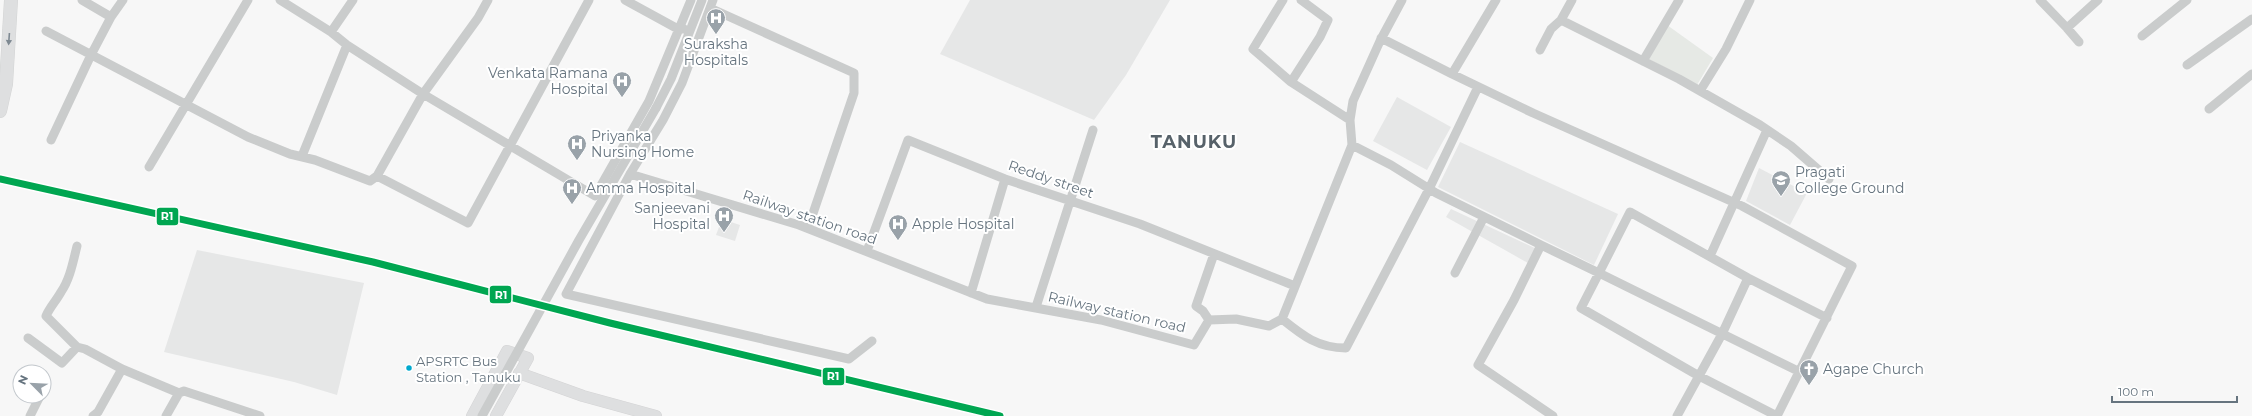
<svg xmlns="http://www.w3.org/2000/svg" width="2252" height="416" font-family="Montserrat,sans-serif">
  <rect width="100%" height="100%" fill="#f7f7f7"/>
  <!-- built -->
  <path fill="#e6e7e7" d="M970,0H1170L1126,75L1094,120L940,54Z
    M1397,97L1451,127L1427,170L1373,141Z
    M1460,142L1618,214L1594,265L1438,187Z
    M1759,168L1807,193L1790,225L1746,201Z
    M1451,209L1539,250L1528,263L1446,217Z
    M722,219L740,225L735,241L716,235Z
    M197,250L364,283L337,395L294,382L164,352Z"/>
  <!-- green -->
  <path fill="#e6e9e5" d="M1667,25L1713,58L1697,85L1649,59Z"/>
  <g fill="none" stroke-linecap="round" stroke-linejoin="round">
    <defs>
      <path id="major" d="M519,373L583,396L656,416
        M472,416L507,351L528,358L496,416"/>
      <path id="highway" d="M0,111L6,84L11,0"/>
    </defs>
    <!-- major casing -->
    <use href="#major" stroke="#d4d4d5" stroke-width="12"/>
    <!-- highway casing -->
    <use href="#highway" stroke="#d3d4d4" stroke-width="14"/>
    <!-- minor -->
    <path stroke="#cacccc" stroke-width="9" d="M82,0L111,17L123,0
      M280,0L331,32L347,45L423,94L595,196L649,101L691,0
      M625,0L678,29H684
      M713,0L682,83L663,120L630,174L566,294L849,359L872,341
      M1283,0L1253,49L1291,82L1350,120
      M1572,0L1561,20L1679,79L1760,125L1791,146L1829,179
      M2040,0L2067,28L2098,0
      M710,8L854,73V93L808,228
      M2067,28L2079,42
      M46,31L248,137L290,154L315,160L370,181L377,176L423,94L478,18L488,0
      M331,32L353,0
      M2142,36L2187,0
      M1381,38L1452,74L1496,0
      M1540,50L1551,29L1561,20
      M1643,61L1679,0
      M2187,65L2252,19
      M1452,74L1533,113L1742,206L1852,266L1777,416
      M1291,82L1320,37L1328,20L1301,0
      M1700,91L1726,49L1750,0
      M656,108L671,79L702,0
      M2209,109L2252,74
      M51,140L91,55L111,17
      M1352,145L1391,165L1436,193L1541,245
      M302,156L347,45
      M149,167L248,0
      M630,174L799,225L987,299L1101,320L1194,345L1209,320L1236,319L1269,326L1282,319L1352,145L1350,120L1353,101L1380,41L1402,0
      M377,176L468,223L589,0
      M77,246C73,262 70,279 61,292C56,301 50,307 46,316L77,347L85,349L122,369L179,393L184,391L260,416
      M867,251L908,140L1005,179L1140,224L1295,286
      M1710,256L1767,130
      M1455,273L1484,217
      M971,293L1005,179
      M1036,307L1093,130
      M1282,319C1303,336 1318,348 1346,348L1429,189L1478,87
      M1209,320L1203,311L1196,306L1214,254
      M28,338L62,363L77,347
      M1800,372L1599,273L1630,212L1748,278L1827,318
      M30,416L40,396
      M93,416L98,412L122,369
      M166,416L179,393
      M1553,416L1478,365L1514,300L1541,245L1599,273L1581,308L1699,376L1777,416
      M1677,416L1722,334L1748,278"/>
    <!-- major -->
    <use href="#major" stroke="#dedfe0" stroke-width="11"/>
    <!-- highway -->
    <use href="#highway" stroke="#dedfe0" stroke-width="13"/>
    <!-- minor-bridge -->
    <path stroke="#cacccc" stroke-width="9" d="M482,416L579,240L656,108"/>
    <defs>
      <path id="rail-1" d="M0,179L373,262L610,323L1000,416"/>
    </defs>
    <!-- rail-1 casing -->
    <use href="#rail-1" stroke="#fff" stroke-width="10"/>
    <!-- rail-1 -->
    <use href="#rail-1" stroke="#00a651" stroke-width="7"/>
  </g>
  <!-- one-way arrows -->
  <defs><path id="oneway-solid" d="M-6-.8H1V-3.2L6.5 0L1 3.2V.8H-6Z"/></defs>
  <use fill="#7e8992" href="#oneway-solid" transform="translate(9 39) rotate(94)"/>
  <!-- icons -->
  <defs>
    <symbol id="hospital-pin" viewBox="-11 -11 22 30"><path d="M0 17L-7.5 6A9.5 9.5 0 1 1 7.5 6Z" fill="#99a2a9" stroke="#fff"/><path d="M-5-5h3v3.5h4V-5h3V5h-3V1.5h-4V5h-3Z" fill="#fff"/></symbol>
    <symbol id="university-pin" viewBox="-11 -11 22 30"><path d="M0 17L-7.5 6A9.5 9.5 0 1 1 7.5 6Z" fill="#99a2a9" stroke="#fff"/><path d="M0-5L7-2L0 1L-7-2ZM-4 1L0 2.5L4 1V4Q0 6-4 4Z" fill="#fff"/></symbol>
    <symbol id="church-pin" viewBox="-11 -11 22 30"><path d="M0 17L-7.5 6A9.5 9.5 0 1 1 7.5 6Z" fill="#99a2a9" stroke="#fff"/><path d="M-1.2-6h2.4v3.5h3.3v2.4h-3.3V6h-2.4V-.1h-3.3v-2.4h3.3Z" fill="#fff"/></symbol>
  </defs>
  <g fill-rule="evenodd">
    <use href="#hospital-pin" x="705" y="7" width="22" height="30"/>
    <use href="#hospital-pin" x="611" y="70" width="22" height="30"/>
    <use href="#hospital-pin" x="566" y="133" width="22" height="30"/>
    <use href="#university-pin" x="1770" y="169" width="22" height="30"/>
    <use href="#hospital-pin" x="561" y="177" width="22" height="30"/>
    <use href="#hospital-pin" x="713" y="205" width="22" height="30"/>
    <use href="#hospital-pin" x="887" y="213" width="22" height="30"/>
    <use href="#church-pin" x="1798" y="358" width="22" height="30"/>
  </g>
  <!-- markers -->
  <circle fill="#00a9ce" stroke="#fff" stroke-width="1.5" cx="409" cy="368" r="3.5"/>
  <g text-anchor="middle" stroke-width="4" stroke-linejoin="round" paint-order="stroke">
    <!-- bus labels -->
    <g font-size="13" fill="#66747f" stroke="#fff" text-anchor="start">
      <text x="416" y="366">APSRTC Bus<tspan x="416" dy="16">Station , Tanuku</tspan></text>
    </g>
    <!-- poi labels -->
    <g font-size="14" fill="#66747f" stroke="#fff" text-anchor="start">
      <text x="716" y="49" text-anchor="middle">Suraksha<tspan x="716" dy="16">Hospitals</tspan></text>
      <text x="608" y="78" text-anchor="end">Venkata Ramana<tspan x="608" dy="16">Hospital</tspan></text>
      <text x="591" y="141">Priyanka<tspan x="591" dy="16">Nursing Home</tspan></text>
      <text x="1795" y="177">Pragati<tspan x="1795" dy="16">College Ground</tspan></text>
      <text x="586" y="193">Amma Hospital</text>
      <text x="710" y="213" text-anchor="end">Sanjeevani<tspan x="710" dy="16">Hospital</tspan></text>
      <text x="912" y="229">Apple Hospital</text>
      <text x="1823" y="374">Agape Church</text>
    </g>
    <!-- street labels -->
    <g font-size="14" fill="#66747f" stroke="#fff">
      <text transform="translate(1051 179) rotate(19)" y="5">Reddy street</text>
      <text transform="translate(810 217) rotate(19)" y="5">Railway station road</text>
      <text transform="translate(1117 312) rotate(13)" y="5">Railway station road</text>
    </g>
    <!-- district labels -->
    <g font-size="18" font-weight="bold" letter-spacing="1" fill="#57626a" stroke="#fff">
      <text x="1194" y="148">TANUKU</text>
    </g>
  </g>
  <g stroke="#fff" stroke-width="1.5">
    <rect x="156" y="207" width="23" height="19" rx="4" fill="#00a651"/>
    <rect x="489" y="285" width="23" height="19" rx="4" fill="#00a651"/>
    <rect x="822" y="367" width="23" height="19" rx="4" fill="#00a651"/>
  </g>
  <g font-size="11" text-anchor="middle" font-weight="bold" fill="#fff">
    <text x="167" y="220">R1</text>
    <text x="501" y="299">R1</text>
    <text x="833" y="380">R1</text>
  </g>
  <!-- north arrow -->
  <g transform="translate(32 384) rotate(294)"><circle r="19" fill="#ffffff" stroke="#c2c7cc"/>
  <path d="M0-3L7 15L0 10L-7 15Z" fill="#99a2a9"/>
  <text y="-6" font-size="11" font-weight="bold" text-anchor="middle" fill="#66747f">N</text>
  </g>
  <!-- scale -->
  <path d="M2112 396v6h125v-6" fill="none" stroke="#66747f" stroke-width="2"/>
  <text x="2118" y="396" font-size="12" fill="#66747f" stroke="#ffffff" stroke-width="3" paint-order="stroke">100 m</text>
</svg>
